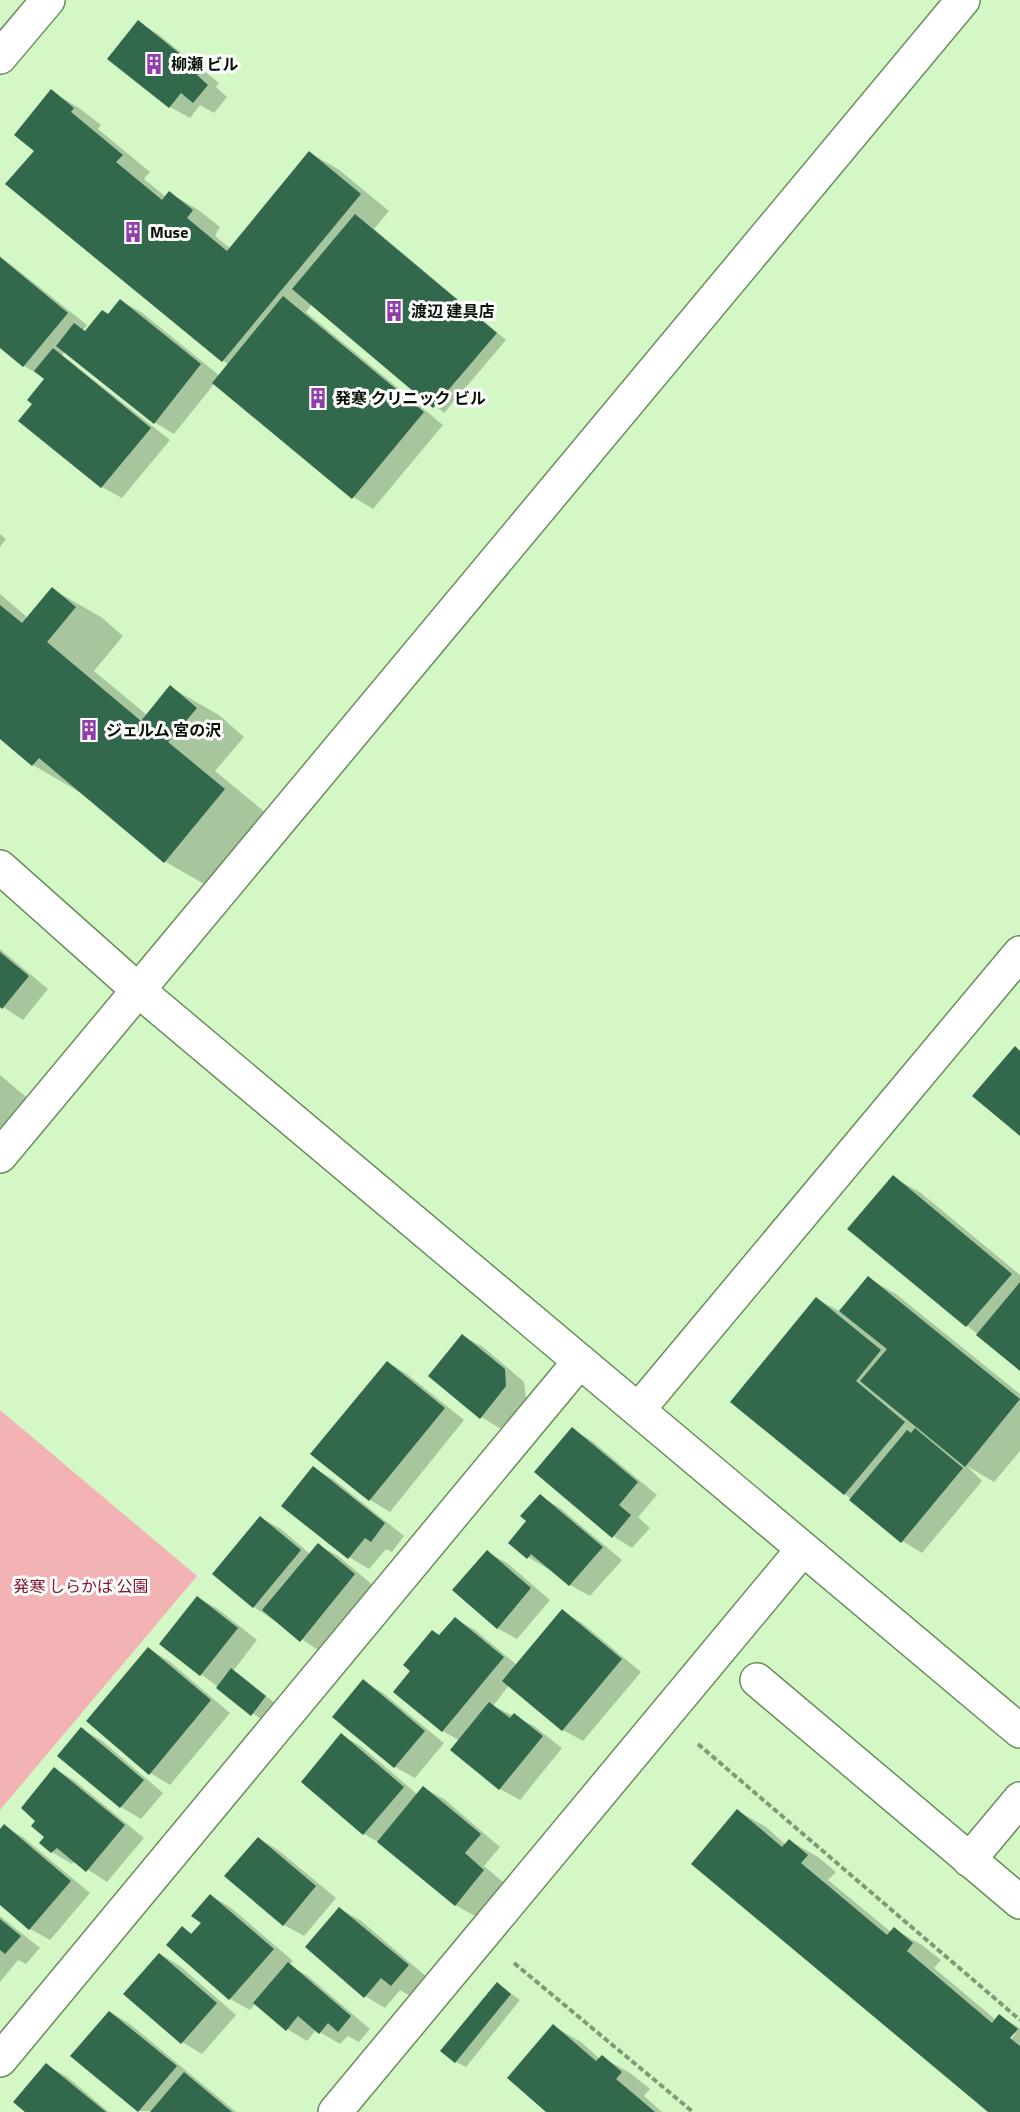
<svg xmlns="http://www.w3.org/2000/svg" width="1020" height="2112" font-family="'Titillium Web','Noto Sans JP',sans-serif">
  <rect width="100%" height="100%" fill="#d3f8c6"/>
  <!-- green -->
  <path fill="#f3b3b4" d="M0,1410L197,1576L0,1810Z"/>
  <!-- shadow -->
  <path fill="#0003" fill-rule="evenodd" d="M138,22L158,34L219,83L216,87L227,97L214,113L200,105L190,118L170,107L109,59Z
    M51,91L79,108L101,125L98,129L150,172L144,179L166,197L169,193L197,209L220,227L215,236L230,248L310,153L338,169L389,211L374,229L506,340L444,413L312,304L306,312L443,425L373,509L353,497L215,383L174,434L154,422L66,351L62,355L170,440L122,498L102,487L34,403L46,379L24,366L0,346V256L87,325L83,330L86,332L109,316L121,301L141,312L220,376L229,365L8,183L36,150Z
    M0,534L6,539L0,547Z
    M52,589L101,617L123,636L94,671L147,715L170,687L219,715L244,737L215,771L272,818L213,889L164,861L81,793L33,765L0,737V594L28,618Z
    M0,949L48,989L23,1020L0,1005Z
    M0,1075L45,1113L0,1166Z
    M893,1177L921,1193L1020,1275V1369L849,1229Z
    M868,1278L896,1294L1020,1394V1451L994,1482L967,1466L982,1481L922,1553L902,1541L732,1401L817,1299L841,1312Z
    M463,1336L483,1347L524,1382L526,1398L501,1429L481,1417Z
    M387,1362L407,1374L464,1420L390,1512L370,1500L312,1454Z
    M572,1429L592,1441L657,1495L638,1517L650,1528L632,1548L613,1536Z
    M313,1468L333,1479L404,1536L392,1552L386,1549L369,1569L349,1557Z
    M540,1496L560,1508L622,1560L590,1596L570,1585L549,1567L548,1569L528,1557V1521Z
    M261,1518L281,1529L310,1554L318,1545L338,1556L374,1586L321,1652L254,1607Z
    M487,1552L507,1563L550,1600L517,1639L497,1628Z
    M198,1598L218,1609L257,1640L233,1671L275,1703L262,1720L161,1644Z
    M562,1611L582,1623L641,1672L583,1741L563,1730L509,1685L493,1706L534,1726L562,1748L520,1800L500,1789L453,1750L460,1741L443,1731L440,1636L455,1619L475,1630L517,1665Z
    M149,1649L169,1661L230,1713L170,1785L150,1773Z
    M363,1681L383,1693L444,1743L415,1778L395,1767L334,1716Z
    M81,1729L101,1740L163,1793L141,1819L121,1807L59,1756Z
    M342,1735L362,1747L418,1795L424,1788L444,1799L500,1847L484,1866L503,1882L475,1916L455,1905L380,1843L364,1834Z
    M55,1769L75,1781L144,1838L107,1882L75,1861L72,1864L52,1852L41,1843L46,1837Z
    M738,1811L766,1827L786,1845L790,1841L818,1857L836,1872L828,1880L891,1932L894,1929L922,1945L941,1960L934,1968L996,2020L999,2016L1020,2028V2112H990ZM1012,2033H1016L1006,2045Z
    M5,1826L24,1838L90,1893L50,1940L30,1929L0,1903V1832Z
    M258,1838L278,1850L336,1898L304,1936L284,1925Z
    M211,1896L230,1907L293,1961L289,1965L308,1976L370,2029L359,2042L348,2036L340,2044L316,2030L307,2041L287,2029L256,2003L250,2010L230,1999L183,1928L193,1934L203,1923Z
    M340,1909L360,1920L428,1978L412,1997L400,1990L385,2008L365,1996Z
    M0,1916L40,1948L26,1964L18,1960L0,1982Z
    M160,1954L180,1966L236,2015L202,2054L182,2042Z
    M497,1983L520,2000L466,2067L456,2062Z
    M110,2012L130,2024L236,2112L138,2111Z
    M553,2026L581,2042L600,2059L602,2057L630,2073L650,2089L644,2096L662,2112H549Z
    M46,2065L66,2076L109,2112H27Z"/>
  <!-- building -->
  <path fill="#32684b" d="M138,20L200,70L197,75L208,85L193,103L181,93L169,108L107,59Z
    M51,89L74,108L71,112L123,155L116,162L162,200L169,191L193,210L187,218L227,251L309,151L361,194L222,362L5,184L34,151L14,135Z
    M355,214L497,333L433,408L292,289Z
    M0,257L68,313L23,367L0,348Z
    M283,296L424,412L352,499L212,383Z
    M120,299L201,364L154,424L56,346L74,323L85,331L102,310L108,314Z
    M53,348L151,428L101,488L18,421L32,404L27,400L44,379L34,371Z
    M52,587L76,607L47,642L141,721L170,685L197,708L168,742L225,789L164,863L39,758L32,766L0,739V605L22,623Z
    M0,952L29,976L2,1009L0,1007Z
    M1015,1046L1020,1051V1136L972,1096Z
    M893,1175L1012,1274L966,1327L847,1229Z
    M868,1276L1020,1399L965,1467L860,1381L887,1349L839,1311Z
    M1020,1282V1371L976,1335Z
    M816,1297L881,1350L856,1381L905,1422L844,1495L730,1402Z
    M462,1334L505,1369L506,1386L480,1419L428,1376Z
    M387,1361L445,1408L369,1501L310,1454Z
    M572,1427L638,1482L619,1505L631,1515L612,1538L534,1472Z
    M915,1428L963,1468L901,1543L849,1500L907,1430L911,1433Z
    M313,1466L385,1523L371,1542L365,1538L348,1559L281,1506Z
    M540,1494L603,1547L569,1586L531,1554L527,1559L508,1543L526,1521L520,1516Z
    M260,1516L301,1550L253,1608L212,1574Z
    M318,1543L355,1574L300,1642L262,1610Z
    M487,1550L531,1588L497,1629L452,1590Z
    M197,1596L238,1628L200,1676L159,1644Z
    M562,1609L622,1659L562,1731L502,1681Z
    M455,1617L504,1657L442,1732L393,1692L410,1671L403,1665L432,1630L439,1635Z
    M148,1647L211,1700L149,1775L86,1721Z
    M231,1668L266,1696L251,1716L216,1688Z
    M363,1679L425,1731L394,1768L332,1717Z
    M489,1702L510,1718L514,1713L543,1736L499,1790L450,1750Z
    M81,1727L144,1780L120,1808L57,1756Z
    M341,1733L404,1787L363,1835L301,1782Z
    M54,1767L125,1825L86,1872L57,1848L51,1853L39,1843L44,1837L31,1826L35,1821L21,1808Z
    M423,1786L481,1834L465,1853L484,1870L455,1906L377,1842Z
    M737,1809L782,1847L789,1839L808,1855L801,1863L887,1935L894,1927L913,1943L907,1951L992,2023L999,2014L1018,2029L1010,2038L1020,2046V2112H988L691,1864Z
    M4,1824L71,1881L29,1930L0,1905V1829Z
    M258,1837L316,1886L283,1926L224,1876Z
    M210,1894L274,1949L229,2000L166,1945L182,1926L191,1934L201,1923L191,1916Z
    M339,1907L409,1965L391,1986L381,1978L364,1998L305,1947Z
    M0,1919L21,1936L5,1954L0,1950Z
    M159,1953L217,2003L181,2044L123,1994Z
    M288,1962L351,2016L338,2032L328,2023L319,2034L298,2016L286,2031L253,2003Z
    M497,1982L511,1994L455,2063L440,2051Z
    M109,2011L177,2066L138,2112L70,2056Z
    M553,2024L596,2061L602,2055L622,2072L616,2079L655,2112H546L507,2078Z
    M46,2063L106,2112H25L13,2102Z
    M184,2072L232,2112H150Z"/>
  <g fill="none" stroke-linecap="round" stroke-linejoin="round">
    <defs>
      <path id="minor" d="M0,57L48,0
        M0,867L138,990L1020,1731
        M0,1156L963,0
        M638,1410L1020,953
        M757,1680L1020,1902
        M969,1860L1020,1799
        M0,2060L580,1361
        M335,2112L803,1549"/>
    </defs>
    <!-- minor casing -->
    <use href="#minor" stroke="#6b8c5f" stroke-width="36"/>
    <!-- path -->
    <path stroke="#809b77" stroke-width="4" stroke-dasharray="6 3" stroke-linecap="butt" d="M698,1744L1020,2020
      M514,1963L693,2112"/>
    <!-- minor -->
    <use href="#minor" stroke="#fff" stroke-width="33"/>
  </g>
  <!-- icons -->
  <defs>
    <symbol id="building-bare" viewBox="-9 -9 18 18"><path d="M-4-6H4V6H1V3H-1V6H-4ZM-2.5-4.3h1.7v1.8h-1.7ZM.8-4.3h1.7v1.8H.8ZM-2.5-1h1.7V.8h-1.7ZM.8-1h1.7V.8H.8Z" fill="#913dab" stroke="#fff" stroke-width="2.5" paint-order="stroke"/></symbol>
  </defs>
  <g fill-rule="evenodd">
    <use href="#building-bare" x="139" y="49" width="30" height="30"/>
    <use href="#building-bare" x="118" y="217" width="30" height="30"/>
    <use href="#building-bare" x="379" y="296" width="30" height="30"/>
    <use href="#building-bare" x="303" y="383" width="30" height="30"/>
    <use href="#building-bare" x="74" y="715" width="30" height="30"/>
  </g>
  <g text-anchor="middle" stroke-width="6" stroke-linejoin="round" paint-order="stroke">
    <!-- poi labels -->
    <g font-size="16" font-weight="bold" fill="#061203" stroke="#fff" text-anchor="start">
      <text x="171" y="70">柳瀬 ビル</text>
      <text x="150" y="238">Muse</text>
      <text x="411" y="317">渡辺 建具店</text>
      <text x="335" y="404">発寒 クリニック ビル</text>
      <text x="106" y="736">ジェルム 宮の沢</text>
    </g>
    <!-- park labels -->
    <g font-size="16" fill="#831629" stroke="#fff">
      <text x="81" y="1592">発寒 しらかば 公園</text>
    </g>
  </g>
</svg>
